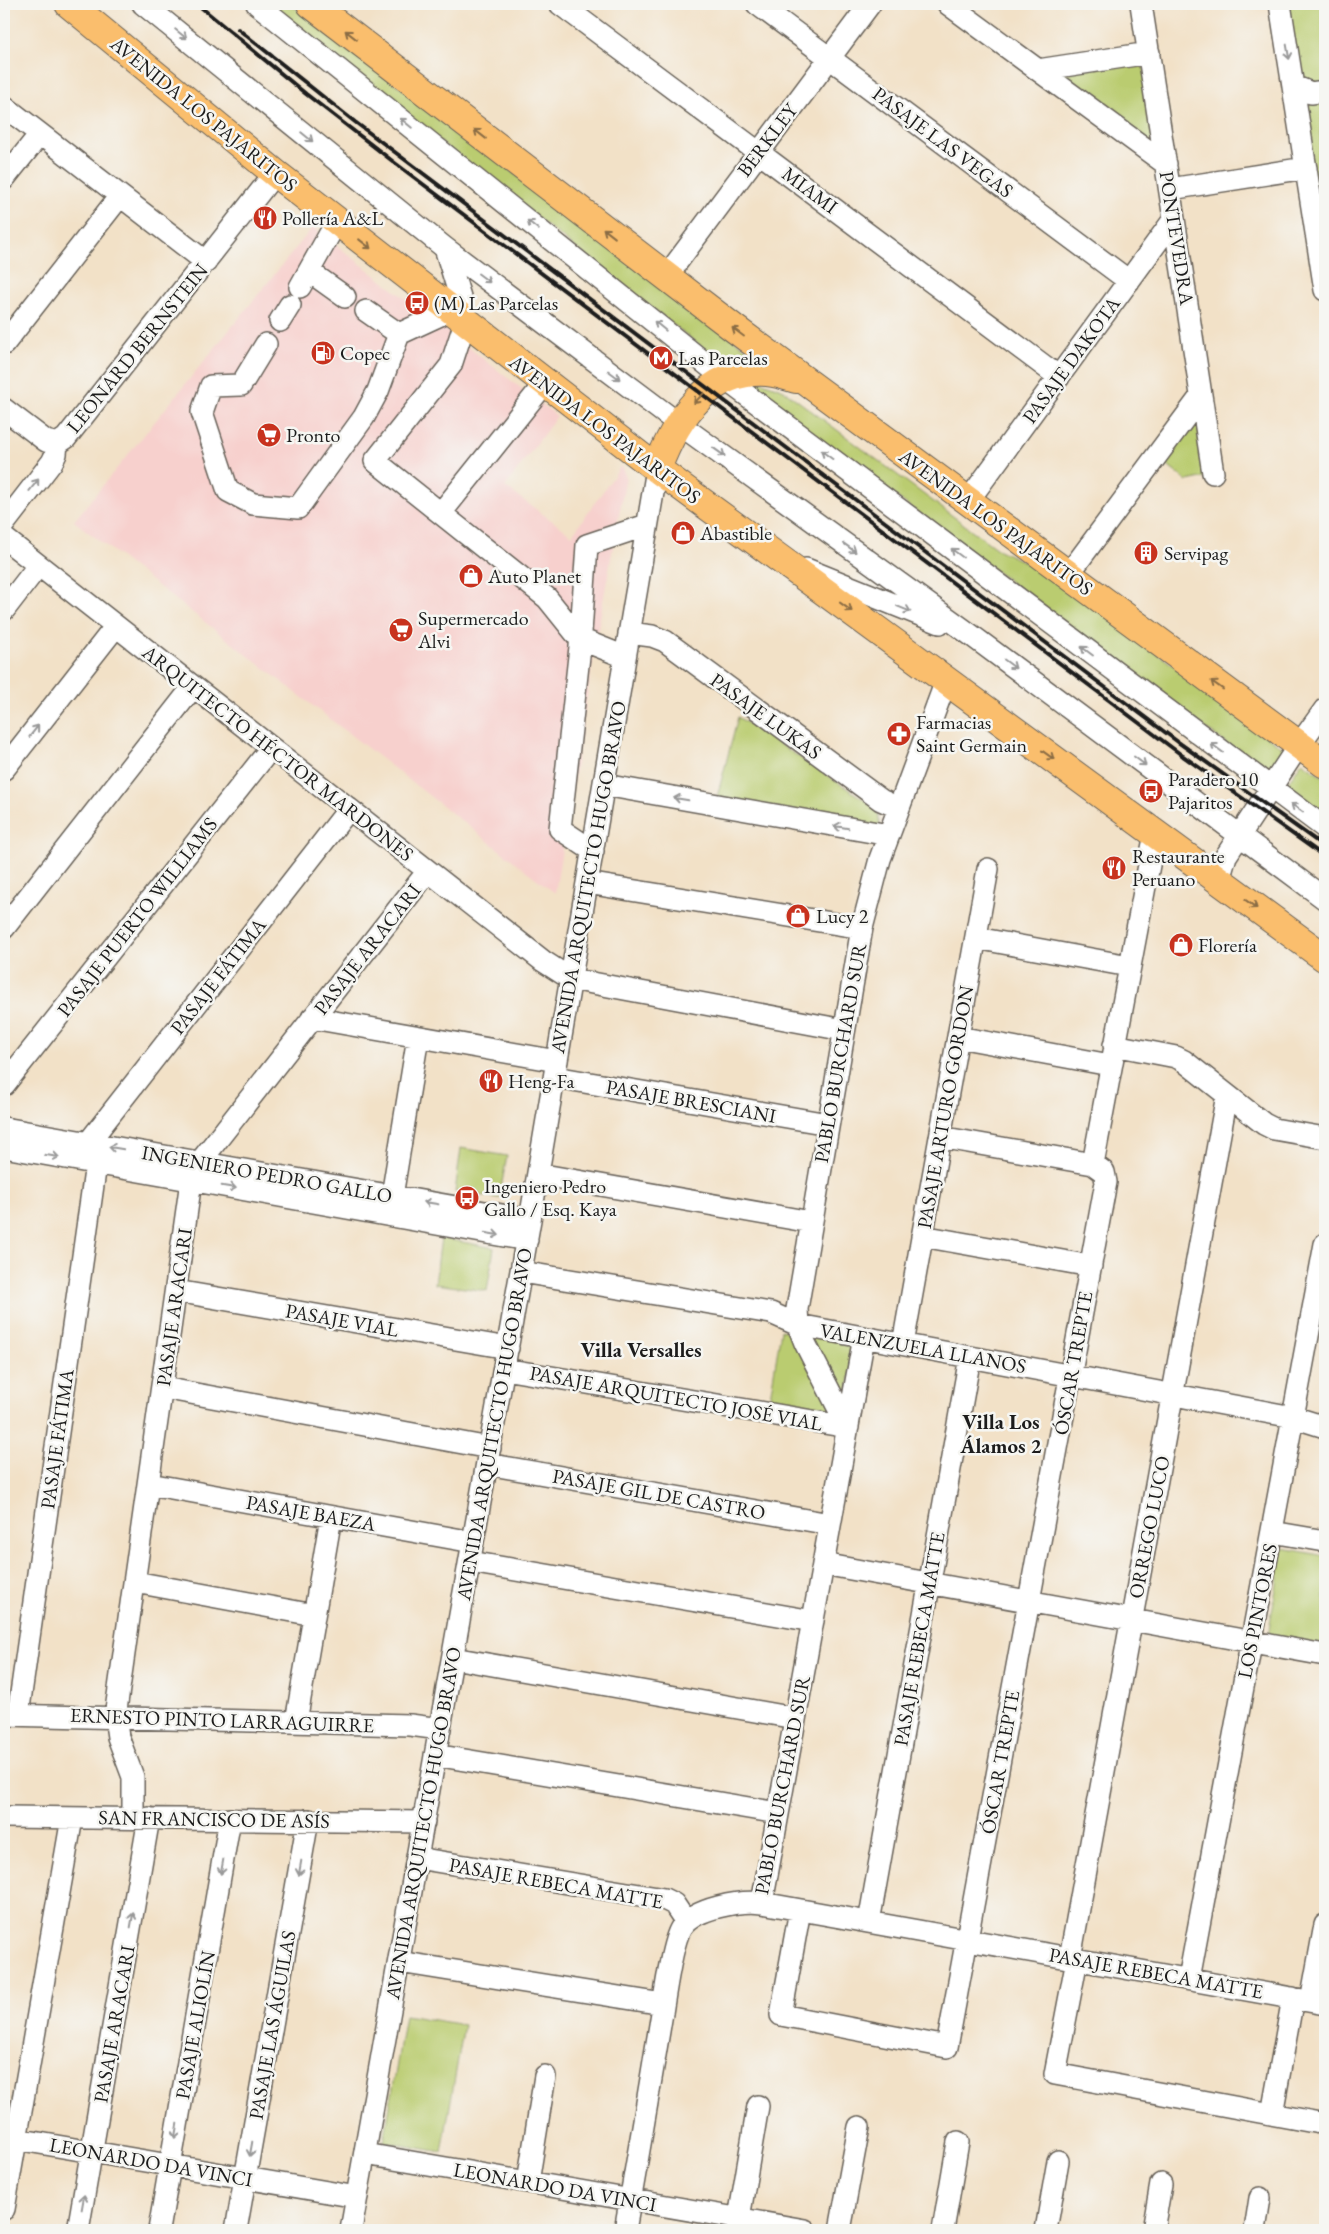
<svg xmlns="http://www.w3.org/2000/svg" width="1329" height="2234" font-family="'EB Garamond',serif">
  <rect width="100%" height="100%" fill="#f6f6f2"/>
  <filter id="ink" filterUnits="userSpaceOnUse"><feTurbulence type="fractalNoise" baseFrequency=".02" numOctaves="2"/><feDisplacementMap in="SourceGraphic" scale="10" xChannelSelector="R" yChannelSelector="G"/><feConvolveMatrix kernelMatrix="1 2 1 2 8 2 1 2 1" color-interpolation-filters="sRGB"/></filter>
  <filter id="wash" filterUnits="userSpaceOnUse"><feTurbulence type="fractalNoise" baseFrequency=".0096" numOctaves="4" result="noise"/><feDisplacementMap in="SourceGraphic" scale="20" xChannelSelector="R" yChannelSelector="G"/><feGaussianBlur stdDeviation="1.12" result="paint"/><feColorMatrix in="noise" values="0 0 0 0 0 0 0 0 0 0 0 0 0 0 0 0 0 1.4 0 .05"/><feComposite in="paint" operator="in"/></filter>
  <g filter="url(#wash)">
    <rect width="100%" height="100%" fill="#f2e1c7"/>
    <!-- built -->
    <path fill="#f7d0cd" d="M313,227L557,416L505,487L572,535L621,466L626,477L598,629L555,893L74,521Z"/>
    <!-- green -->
    <path fill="#bacc6f" stroke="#6b7446" d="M265,4H290L766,364L726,366Z
      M1288,4H1325V102L1320,133L1325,175V256Z
      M1143,61L1156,147L1057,73Z
      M760,381L782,389L997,549L1056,577L1284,749L1267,774L746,384Z
      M1197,409L1206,477L1187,481L1161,461Z
      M738,717L877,808L880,826L717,797Z
      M1302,762L1325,778V819L1283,790Z
      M461,1148L507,1156L499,1198L455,1192Z
      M441,1238L494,1248L487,1291L435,1284Z
      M781,1330L798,1334L838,1418L768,1410Z
      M807,1333L856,1341L845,1408Z
      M1283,1548L1325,1556V1646L1268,1636Z
      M405,2015L464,2025L442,2152L384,2142Z"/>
  </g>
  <g filter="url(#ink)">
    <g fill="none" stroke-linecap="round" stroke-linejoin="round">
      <defs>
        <path id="minor" d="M143,4L445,248L679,424L971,635L1325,899
          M257,4L725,379L1325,828
          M560,4L1059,377
          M757,4L1129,281
          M948,4L1166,164
          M1141,4L1213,473
          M1280,4L1325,290
          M1038,70L1149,53
          M1294,86L1311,93L1325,91
          M4,106L206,262
          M4,179L40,134
          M1170,189L1306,168
          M445,248L461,300L465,322L451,365L375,461L547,598L580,639L625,657
          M310,272L345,297
          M666,277L870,4
          M300,287L337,221
          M366,311L399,334
          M280,321L290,305
          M4,344L120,196
          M266,344L241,385L211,386L202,412L228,491L253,504L298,508L364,417L378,391L399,334L451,310
          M4,409L46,441L57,444
          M57,444L66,438L275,173
          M968,501L1174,219
          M441,513L545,383
          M4,524L52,462L56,454L57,444
          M4,538L543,961L571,979L844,1030
          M806,569L940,623
          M1068,575L1201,396
          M4,610L38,566
          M629,633L652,636L665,641L881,800L899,808
          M4,769L116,626
          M604,785L889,835
          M593,851L560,829L580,647L587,545L647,525
          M1219,880L1226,856L1299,745L1325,709
          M587,883L862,928
          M4,928L193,687
          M976,938L1129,966
          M312,1018L557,1061
          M958,1037L1110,1065
          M1114,1045L1176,1057L1184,1061L1264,1124L1274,1129L1325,1138
          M555,1077L828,1124
          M4,1085L271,748
          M4,1128L530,1220
          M88,1143L349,809
          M4,1147L527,1240
          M1093,1164L1155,833
          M538,1174L811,1222
          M392,1196L418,1037
          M922,1236L1091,1266
          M521,1272L771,1313L798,1325L1293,1417L1325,1427
          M176,1291L508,1348
          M903,1344L988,869
          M504,1369L848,1427
          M163,1388L490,1448
          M848,1427L805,1343L798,1325L797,1309L862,928L880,859L946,681
          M487,1464L830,1524
          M149,1484L473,1542
          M1272,1532L1325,1541
          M470,1562L813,1621
          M823,1564L1325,1655
          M135,1582L314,1615
          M453,1658L795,1718
          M4,1715L410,1725L440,1729
          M18,1715L96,1164
          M296,1722L331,1517
          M435,1755L778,1813
          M4,1817L424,1822
          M133,1818V1777L118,1737L115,1717L191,1181L200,1162L428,871
          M417,1858L664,1899L674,1904L686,1922
          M762,1903L864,1337
          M800,1910L781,2015L947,2047L1106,1182L1104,1172L1093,1164L940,1137
          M869,1922L970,1357
          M1070,1958L1227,1095
          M1077,1959L1055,2074L1325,2124
          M399,1962L663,2004
          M1189,1979L1325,1244
          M1311,2001L1325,1925
          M1272,2114L1293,1998
          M4,2137L357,2197
          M365,2154L805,2230
          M528,2182L545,2076
          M4,2209L72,1818
          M78,2230L149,1818
          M159,2230L230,1819
          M236,2230L308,1820
          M351,2230L530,1220L657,469
          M625,2230C638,2158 650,2085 662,2013C665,1994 672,1942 681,1928C694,1908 741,1900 762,1903L1325,2004
          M737,2230L758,2106
          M840,2230L859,2127
          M943,2230L958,2142
          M1046,2230L1058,2161
          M1153,2230L1161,2184
          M1255,2230L1260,2198"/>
        <path id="major" d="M69,4L275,173L657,469L1325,958
          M311,4L735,329L1325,764
          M657,469C675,421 708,368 767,372C777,373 787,376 796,379"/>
      </defs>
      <!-- minor casing -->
      <use href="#minor" stroke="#676158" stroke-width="24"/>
      <!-- major casing -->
      <use href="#major" stroke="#676158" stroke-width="30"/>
      <!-- minor -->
      <use href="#minor" stroke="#fff" stroke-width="21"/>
      <!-- major -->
      <use href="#major" stroke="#fabe6d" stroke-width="28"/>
      <!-- rail -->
      <path stroke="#1c1c1c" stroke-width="4" d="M197,4L306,94L395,163L1183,756L1325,857
        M238,29L355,122L861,504L1178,742L1325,847"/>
    </g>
    <!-- one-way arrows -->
    <defs><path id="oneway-shaft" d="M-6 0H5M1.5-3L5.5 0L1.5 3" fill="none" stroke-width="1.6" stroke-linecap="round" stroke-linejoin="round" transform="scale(1.25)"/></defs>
    <g stroke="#999">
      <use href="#oneway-shaft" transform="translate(181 34) rotate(39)"/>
      <use href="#oneway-shaft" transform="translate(1288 52) rotate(80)"/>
      <use href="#oneway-shaft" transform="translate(406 123) rotate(-141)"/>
      <use href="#oneway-shaft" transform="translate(307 137) rotate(39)"/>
      <use href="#oneway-shaft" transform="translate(533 225) rotate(-141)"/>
      <use href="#oneway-shaft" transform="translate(484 278) rotate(37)"/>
      <use href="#oneway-shaft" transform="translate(660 326) rotate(-141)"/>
      <use href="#oneway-shaft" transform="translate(614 375) rotate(37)"/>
      <use href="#oneway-shaft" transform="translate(719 452) rotate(36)"/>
      <use href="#oneway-shaft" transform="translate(827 455) rotate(-143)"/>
      <use href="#oneway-shaft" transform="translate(34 485) rotate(-52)"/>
      <use href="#oneway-shaft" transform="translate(850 548) rotate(36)"/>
      <use href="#oneway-shaft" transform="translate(957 553) rotate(-143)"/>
      <use href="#oneway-shaft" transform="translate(904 609) rotate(22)"/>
      <use href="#oneway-shaft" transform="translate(1087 651) rotate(-143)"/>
      <use href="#oneway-shaft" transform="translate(1010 664) rotate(37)"/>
      <use href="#oneway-shaft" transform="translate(34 731) rotate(-52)"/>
      <use href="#oneway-shaft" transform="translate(1217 748) rotate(-143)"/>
      <use href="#oneway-shaft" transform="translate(1140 761) rotate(37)"/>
      <use href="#oneway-shaft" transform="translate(681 799) rotate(-170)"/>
      <use href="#oneway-shaft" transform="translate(1297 808) rotate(-144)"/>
      <use href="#oneway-shaft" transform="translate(841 827) rotate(-170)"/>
      <use href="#oneway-shaft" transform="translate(116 1148) rotate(-170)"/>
      <use href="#oneway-shaft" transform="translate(52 1156) rotate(10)"/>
      <use href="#oneway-shaft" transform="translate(229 1187) rotate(10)"/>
      <use href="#oneway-shaft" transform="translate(431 1203) rotate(-170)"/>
      <use href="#oneway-shaft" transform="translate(492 1234) rotate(10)"/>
      <use href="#oneway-shaft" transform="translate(222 1867) rotate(100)"/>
      <use href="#oneway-shaft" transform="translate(300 1868) rotate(100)"/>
      <use href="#oneway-shaft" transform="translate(132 1920) rotate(-80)"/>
      <use href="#oneway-shaft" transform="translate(176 2131) rotate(100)"/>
      <use href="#oneway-shaft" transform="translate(251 2149) rotate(100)"/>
      <use href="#oneway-shaft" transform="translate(83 2202) rotate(-80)"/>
    </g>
    <g stroke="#8b6d44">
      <use href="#oneway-shaft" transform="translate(351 35) rotate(-142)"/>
      <use href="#oneway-shaft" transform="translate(480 134) rotate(-142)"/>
      <use href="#oneway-shaft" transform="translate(609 233) rotate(-142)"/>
      <use href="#oneway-shaft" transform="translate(365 244) rotate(38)"/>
      <use href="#oneway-shaft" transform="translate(738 332) rotate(-143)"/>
      <use href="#oneway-shaft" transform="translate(699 398) rotate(134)"/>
      <use href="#oneway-shaft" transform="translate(846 607) rotate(36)"/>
      <use href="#oneway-shaft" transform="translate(1217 685) rotate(-144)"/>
      <use href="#oneway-shaft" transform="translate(1048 755) rotate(36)"/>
      <use href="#oneway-shaft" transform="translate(1251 904) rotate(36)"/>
    </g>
  </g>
  <!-- icons -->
  <defs>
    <symbol id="restaurant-disc" viewBox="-11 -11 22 22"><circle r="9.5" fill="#c8321e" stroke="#f6f6f2"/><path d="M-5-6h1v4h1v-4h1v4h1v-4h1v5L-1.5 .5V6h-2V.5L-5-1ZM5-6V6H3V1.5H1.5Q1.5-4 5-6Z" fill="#fff"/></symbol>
    <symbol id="bus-disc" viewBox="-11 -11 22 22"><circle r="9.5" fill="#c8321e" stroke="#f6f6f2"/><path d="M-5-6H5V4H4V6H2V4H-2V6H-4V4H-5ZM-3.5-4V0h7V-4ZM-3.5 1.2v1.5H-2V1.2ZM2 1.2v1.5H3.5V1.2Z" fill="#fff"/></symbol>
    <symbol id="fuel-disc" viewBox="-11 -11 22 22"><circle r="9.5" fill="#c8321e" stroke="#f6f6f2"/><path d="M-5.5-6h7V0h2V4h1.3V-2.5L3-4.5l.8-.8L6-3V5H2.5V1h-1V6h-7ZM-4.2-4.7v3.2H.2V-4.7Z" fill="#fff"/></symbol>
    <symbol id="metro-disc" viewBox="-11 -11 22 22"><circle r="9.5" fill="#c8321e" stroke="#f6f6f2"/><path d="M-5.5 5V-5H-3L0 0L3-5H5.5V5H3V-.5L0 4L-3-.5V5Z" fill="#fff"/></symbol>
    <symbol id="supermarket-disc" viewBox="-11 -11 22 22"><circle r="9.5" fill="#c8321e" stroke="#f6f6f2"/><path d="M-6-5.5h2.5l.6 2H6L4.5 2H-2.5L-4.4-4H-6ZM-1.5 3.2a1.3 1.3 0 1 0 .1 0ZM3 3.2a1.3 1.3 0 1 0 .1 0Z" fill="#fff"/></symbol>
    <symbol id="shop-disc" viewBox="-11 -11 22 22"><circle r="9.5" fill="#c8321e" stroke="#f6f6f2"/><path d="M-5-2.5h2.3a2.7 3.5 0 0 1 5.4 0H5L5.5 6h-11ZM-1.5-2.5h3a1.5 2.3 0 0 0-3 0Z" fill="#fff"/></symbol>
    <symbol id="building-disc" viewBox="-11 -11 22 22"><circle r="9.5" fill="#c8321e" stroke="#f6f6f2"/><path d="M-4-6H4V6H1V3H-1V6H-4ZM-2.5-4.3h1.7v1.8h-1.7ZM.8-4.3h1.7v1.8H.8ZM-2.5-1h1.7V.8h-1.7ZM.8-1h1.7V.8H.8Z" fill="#fff"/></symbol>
    <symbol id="pharmacy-disc" viewBox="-11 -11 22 22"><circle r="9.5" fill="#c8321e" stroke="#f6f6f2"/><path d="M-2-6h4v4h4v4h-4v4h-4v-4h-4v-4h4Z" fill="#fff"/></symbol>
  </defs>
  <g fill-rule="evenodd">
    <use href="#restaurant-disc" x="251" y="204" width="28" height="28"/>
    <use href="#bus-disc" x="403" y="289" width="28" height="28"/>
    <use href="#fuel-disc" x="309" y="339" width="28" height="28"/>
    <use href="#metro-disc" x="647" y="344" width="28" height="28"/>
    <use href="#supermarket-disc" x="255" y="421" width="28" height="28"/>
    <use href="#shop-disc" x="669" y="519" width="28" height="28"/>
    <use href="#building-disc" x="1132" y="539" width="28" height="28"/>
    <use href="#shop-disc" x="457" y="562" width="28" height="28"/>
    <use href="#supermarket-disc" x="387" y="616" width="28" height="28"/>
    <use href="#pharmacy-disc" x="885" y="720" width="28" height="28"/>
    <use href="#bus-disc" x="1137" y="777" width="28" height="28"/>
    <use href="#restaurant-disc" x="1100" y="854" width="28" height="28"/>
    <use href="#shop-disc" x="784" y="902" width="28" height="28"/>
    <use href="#shop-disc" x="1167" y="931" width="28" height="28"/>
    <use href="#restaurant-disc" x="477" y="1067" width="28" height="28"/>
    <use href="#bus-disc" x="453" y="1184" width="28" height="28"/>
  </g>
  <g text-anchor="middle" stroke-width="5" stroke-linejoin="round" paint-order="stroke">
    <!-- street labels -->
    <g font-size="20" fill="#1c1c1c" stroke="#f6f6f2">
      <text transform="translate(204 114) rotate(39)" y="7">AVENIDA LOS PAJARITOS</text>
      <text transform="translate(767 140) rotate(-53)" y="7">BERKLEY</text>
      <text transform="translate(943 142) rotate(37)" y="7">PASAJE LAS VEGAS</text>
      <text transform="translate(810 190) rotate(37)" y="7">MIAMI</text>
      <text transform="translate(1177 238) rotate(81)" y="7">PONTEVEDRA</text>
      <text transform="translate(137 348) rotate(-51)" y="7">LEONARD BERNSTEIN</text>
      <text transform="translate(1071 360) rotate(-54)" y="7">PASAJE DAKOTA</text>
      <text transform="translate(605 429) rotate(37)" y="7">AVENIDA LOS PAJARITOS</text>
      <text transform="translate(996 522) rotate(36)" y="7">AVENIDA LOS PAJARITOS</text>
      <text transform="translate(766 716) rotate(36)" y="7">PASAJE LUKAS</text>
      <text transform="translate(278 753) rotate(38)" y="7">ARQUITECTO HÉCTOR MARDONES</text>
      <text transform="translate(588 877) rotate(-80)" y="7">AVENIDA ARQUITECTO HUGO BRAVO</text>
      <text transform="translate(137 917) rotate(-52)" y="7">PASAJE PUERTO WILLIAMS</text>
      <text transform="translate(367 949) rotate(-52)" y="7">PASAJE ARACARI</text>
      <text transform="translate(218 976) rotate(-52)" y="7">PASAJE FÁTIMA</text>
      <text transform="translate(840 1053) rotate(-80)" y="7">PABLO BURCHARD SUR</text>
      <text transform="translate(691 1101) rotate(10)" y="7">PASAJE BRESCIANI</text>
      <text transform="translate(945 1107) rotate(-80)" y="7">PASAJE ARTURO GORDON</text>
      <text transform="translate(267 1174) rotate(10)" y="7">INGENIERO PEDRO GALLO</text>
      <text transform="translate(174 1307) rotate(-82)" y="7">PASAJE ARACARI</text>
      <text transform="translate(342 1320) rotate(10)" y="7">PASAJE VIAL</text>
      <text transform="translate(923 1348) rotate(10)" y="7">VALENZUELA LLANOS</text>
      <text transform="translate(1073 1363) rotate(-80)" y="7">ÓSCAR TREPTE</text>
      <text transform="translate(676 1398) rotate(10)" y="7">PASAJE ARQUITECTO JOSÉ VIAL</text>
      <text transform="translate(494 1424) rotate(-80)" y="7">AVENIDA ARQUITECTO HUGO BRAVO</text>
      <text transform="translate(57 1439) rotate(-82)" y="7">PASAJE FÁTIMA</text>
      <text transform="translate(659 1494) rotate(10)" y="7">PASAJE GIL DE CASTRO</text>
      <text transform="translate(311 1513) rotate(10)" y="7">PASAJE BAEZA</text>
      <text transform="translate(1149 1527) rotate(-79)" y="7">ORREGO LUCO</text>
      <text transform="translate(1257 1611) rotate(-79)" y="7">LOS PINTORES</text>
      <text transform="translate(919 1639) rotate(-80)" y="7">PASAJE REBECA MATTE</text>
      <text transform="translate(222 1720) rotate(2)" y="7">ERNESTO PINTO LARRAGUIRRE</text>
      <text transform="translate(1000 1762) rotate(-80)" y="7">ÓSCAR TREPTE</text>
      <text transform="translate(782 1785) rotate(-79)" y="7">PABLO BURCHARD SUR</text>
      <text transform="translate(214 1819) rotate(1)" y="7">SAN FRANCISCO DE ASÍS</text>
      <text transform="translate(423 1823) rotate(-80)" y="7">AVENIDA ARQUITECTO HUGO BRAVO</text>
      <text transform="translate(556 1883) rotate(10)" y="7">PASAJE REBECA MATTE</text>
      <text transform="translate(1156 1973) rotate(10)" y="7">PASAJE REBECA MATTE</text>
      <text transform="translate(114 2024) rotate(-80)" y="7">PASAJE ARACARI</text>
      <text transform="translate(195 2025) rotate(-80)" y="7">PASAJE ALIOLÍN</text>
      <text transform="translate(272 2025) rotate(-80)" y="7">PASAJE LAS ÁGUILAS</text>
      <text transform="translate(151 2162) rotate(10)" y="7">LEONARDO DA VINCI</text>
      <text transform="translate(555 2187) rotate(10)" y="7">LEONARDO DA VINCI</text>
    </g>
    <!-- poi labels -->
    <g font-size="20" fill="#1c1c1c" stroke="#f6f6f2" text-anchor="start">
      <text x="282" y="225">Pollería A&amp;L</text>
      <text x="434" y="310">(M) Las Parcelas</text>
      <text x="340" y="360">Copec</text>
      <text x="678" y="365">Las Parcelas</text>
      <text x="286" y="442">Pronto</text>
      <text x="700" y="540">Abastible</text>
      <text x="1164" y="560">Servipag</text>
      <text x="488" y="583">Auto Planet</text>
      <text x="418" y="625">Supermercado<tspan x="418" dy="23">Alvi</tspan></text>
      <text x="916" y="729">Farmacias<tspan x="916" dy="23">Saint Germain</tspan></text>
      <text x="1168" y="786">Paradero 10<tspan x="1168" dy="23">Pajaritos</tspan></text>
      <text x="1132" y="863">Restaurante<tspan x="1132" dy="23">Peruano</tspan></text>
      <text x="816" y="923">Lucy 2</text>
      <text x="1198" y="952">Florería</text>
      <text x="508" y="1088">Heng-Fa</text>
      <text x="484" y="1193">Ingeniero Pedro<tspan x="484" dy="23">Gallo / Esq. Kaya</tspan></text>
    </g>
    <!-- neighbourhood labels -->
    <g font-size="21" font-weight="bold" fill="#1c1c1c" stroke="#f6f6f2">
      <text x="641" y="1357">Villa Versalles</text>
      <text x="1001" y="1429">Villa Los<tspan x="1001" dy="24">Álamos 2</tspan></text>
    </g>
  </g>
  <!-- margin -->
  <rect width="1329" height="2234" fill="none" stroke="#f6f6f2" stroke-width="20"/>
</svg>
